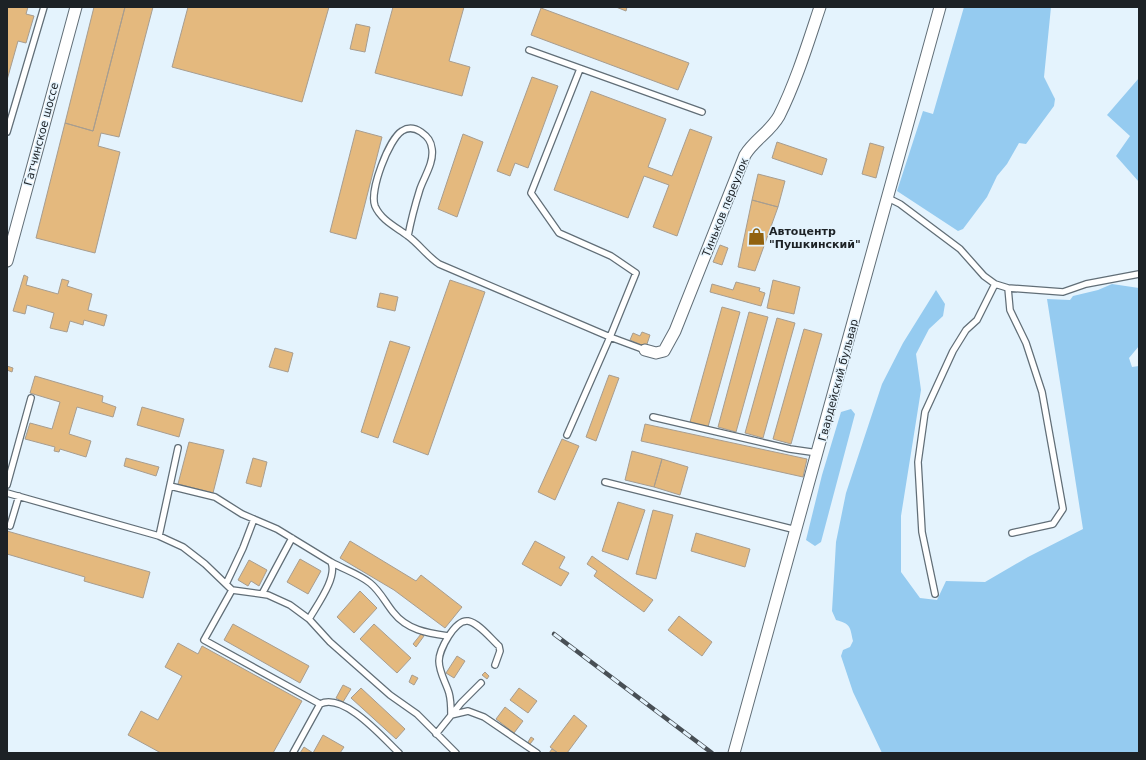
<svg xmlns="http://www.w3.org/2000/svg" width="1146" height="760" font-family="'DejaVu Sans',sans-serif">
  <rect width="100%" height="100%" fill="#e4f3fd"/>
  <!-- green -->
  <path fill="#95cbf0" d="M964,7H1051L1044,77L1055,99L1054,106L1026,144L1019,143L1007,164L997,176L987,197L963,229L958,231L897,191L923,111L933,114Z
    M1139,78V182L1116,156L1130,136L1107,115Z
    M1112,284L1139,288V346L1129,358L1132,367L1139,366V753H882L853,692L841,656L843,650L850,647L853,641C850,627 851,624 836,620L832,611L836,542L846,493L882,384L903,343L936,290L945,304L943,316L929,329L916,354L921,390L901,516V572L920,598L937,600L946,581L985,582L1028,557L1083,529L1047,299L1070,300L1073,296L1098,290Z
    M851,409L855,414L821,542L815,546L806,540L822,475L841,412Z"/>
  <!-- building -->
  <path fill="#e4b97e" stroke="#a79d90" d="M7,7H28L26,14L34,16L26,43L18,41L7,80Z
    M94,7H125L93,131L65,123Z
    M125,7H153L119,137L101,133L98,146L120,152L95,253L36,238L65,123L93,131Z
    M188,7H329L302,102L172,67Z
    M393,7H464L449,61L470,67L462,96L375,73Z
    M616,7H627L626,11Z
    M541,8L689,63L678,90L531,35Z
    M356,24L370,27L365,52L350,49Z
    M532,77L558,86L528,168L515,163L510,176L497,171Z
    M591,91L666,119L648,167L672,176L690,129L712,137L677,236L653,227L669,185L644,176L628,218L554,190Z
    M356,130L382,137L356,239L330,232Z
    M463,134L483,142L457,217L438,209Z
    M777,142L827,159L822,175L772,158Z
    M870,143L884,147L876,178L862,174Z
    M758,174L785,181L778,207L752,200Z
    M752,200L778,207L755,271L738,267Z
    M720,245L728,248L722,265L713,262Z
    M24,275L28,277L26,285L58,294L62,279L69,281L67,286L92,294L88,310L107,315L104,326L84,320L83,325L70,321L67,332L50,328L54,313L27,305L25,314L13,311Z
    M450,280L485,292L428,455L393,442Z
    M773,280L800,287L794,314L767,308Z
    M736,282L760,288L759,291L765,293L761,306L710,292L712,284L733,290Z
    M380,293L398,297L395,311L377,307Z
    M722,307L740,312L708,427L690,422Z
    M749,312L768,317L736,432L718,427Z
    M777,318L795,323L763,438L745,433Z
    M804,329L822,334L791,444L773,439Z
    M642,332L650,335L646,347L630,340L633,333L640,336Z
    M390,341L410,347L378,438L361,432Z
    M275,348L293,353L288,372L269,367Z
    M7,366L13,368L12,372L7,370Z
    M609,375L619,378L596,441L586,437Z
    M35,376L103,396L102,402L116,407L113,417L77,407L69,434L91,441L86,457L60,449L59,452L54,451L55,447L25,439L30,423L52,429L60,402L30,393Z
    M142,407L184,419L179,437L137,425Z
    M645,424L807,459L803,477L641,441Z
    M562,439L579,446L555,500L538,492Z
    M189,442L224,450L213,493L178,484Z
    M632,451L662,459L654,487L625,480Z
    M126,458L159,467L156,476L124,466Z
    M253,458L267,462L261,487L246,483Z
    M662,459L688,467L680,495L654,487Z
    M618,502L645,510L628,560L602,551Z
    M653,510L673,515L656,579L636,574Z
    M7,531L150,572L143,598L84,581L85,577L7,554Z
    M696,533L750,549L745,567L691,551Z
    M350,541L416,581L421,575L462,607L445,628L394,590L340,558Z
    M535,541L565,557L559,568L569,573L561,586L522,564Z
    M592,556L653,600L644,612L594,576L597,571L587,564Z
    M300,559L321,571L308,594L287,582Z
    M249,560L267,570L259,586L251,581L248,586L238,580Z
    M360,591L377,608L354,633L337,617Z
    M679,616L712,642L702,656L668,630Z
    M233,624L309,666L300,683L224,640Z
    M374,624L411,658L397,673L360,639Z
    M421,634L424,636L416,647L413,644Z
    M178,643L198,654L202,646L302,701L273,753H161L128,735L141,711L158,720L182,676L165,667Z
    M457,656L465,661L454,678L446,673Z
    M485,672L489,676L487,679L482,675Z
    M412,675L418,678L414,685L409,682Z
    M343,685L351,689L343,702L336,698Z
    M361,688L405,729L396,739L351,698Z
    M519,688L537,701L528,713L510,700Z
    M505,707L523,721L514,733L496,719Z
    M574,715L587,726L567,753H558L550,747Z
    M323,735L344,747L340,753H300L304,747L313,753Z
    M531,737L534,739L530,744L528,742Z
    M552,749L558,753H549Z"/>
  <g fill="none" stroke-linecap="round" stroke-linejoin="round">
    <defs>
      <path id="lane" d="M529,50L702,112
        M580,69L531,193L559,233L611,256L636,273L610,337L645,350
        M7,132L44,7
        M888,198L900,204L960,249L984,276L995,284L1008,288L1063,292L1086,284L1139,274
        M408,236C411,220 415,205 420,189C424,177 434,163 432,149C431,141 428,137 421,132C415,128 408,127 402,131C389,139 369,191 375,206C381,220 396,227 408,236C419,244 427,256 439,264L610,337L567,435
        M1008,288L1010,310L1026,343L1042,392L1063,509L1053,524L1012,533
        M653,417L790,449L818,453
        M605,482L796,530
        M7,485L31,398
        M170,486L215,497L242,514L277,529L331,562C338,577 317,605 309,619
        M7,493L159,536L183,547L205,564L232,590
        M10,526L19,496
        M159,536L178,448
        M331,562C343,569 359,574 370,583C380,591 385,602 393,612C407,630 427,633 448,636
        M226,584L243,548L254,519
        M262,594L292,538
        M935,594L922,532L918,462L925,412L953,351L966,330L977,320L995,284
        M495,665L500,651L499,646C491,639 479,623 468,621C455,619 439,650 439,661C439,672 446,683 449,693C451,700 451,708 451,715L468,711L484,717L537,753
        M320,704C344,692 383,738 399,753
        M436,734L461,703L481,683
        M293,753L320,704L204,640L232,590L268,595L290,605L309,619L330,642L390,695L417,714L456,753"/>
      <path id="street" d="M7,261L76,7
        M645,350L656,353L664,351L675,331L745,155C754,140 770,132 779,116C796,82 808,43 820,7
        M734,753L940,7"/>
    </defs>
    <!-- lane casing -->
    <use href="#lane" stroke="#616e77" stroke-width="8"/>
    <!-- street casing -->
    <use href="#street" stroke="#616e77" stroke-width="13"/>
    <!-- lane -->
    <use href="#lane" stroke="#fff" stroke-width="5.5"/>
    <!-- street -->
    <use href="#street" stroke="#fff" stroke-width="11"/>
    <defs>
      <path id="rail" d="M554,634L712,753"/>
    </defs>
    <!-- rail casing -->
    <use href="#rail" stroke="#484f55" stroke-width="4.5"/>
    <!-- rail -->
    <use href="#rail" stroke="#e4f3fd" stroke-width="3" stroke-dasharray="9" stroke-linecap="butt"/>
  </g>
  <!-- icons -->
  <defs>
    <symbol id="shop-bare" viewBox="-9 -9 18 18"><path d="M-5-2.5h2.3a2.7 3.5 0 0 1 5.4 0H5L5.5 6h-11ZM-1.5-2.5h3a1.5 2.3 0 0 0-3 0Z" fill="#91620f" stroke="#e4f3fd" stroke-width="2.5" paint-order="stroke"/></symbol>
  </defs>
  <g fill-rule="evenodd">
    <use href="#shop-bare" x="744" y="224" width="25" height="25"/>
  </g>
  <g text-anchor="middle" stroke-width="3" stroke-linejoin="round" paint-order="stroke">
    <!-- street labels -->
    <g font-size="11" fill="#1d2226" stroke="#e4f3fd">
      <text transform="translate(41 134) rotate(-75)" y="4">Гатчинское шоссе</text>
      <text transform="translate(725 207) rotate(-68)" y="4">Тиньков переулок</text>
      <text transform="translate(838 380) rotate(-75)" y="4">Гвардейский бульвар</text>
    </g>
    <!-- poi labels -->
    <g font-size="11" font-weight="bold" fill="#1d2226" stroke="#e4f3fd" text-anchor="start">
      <text x="769" y="235">Автоцентр<tspan x="769" dy="13">"Пушкинский"</tspan></text>
    </g>
  </g>
  <!-- border -->
  <rect width="1146" height="760" fill="none" stroke="#1d2226" stroke-width="16"/>
</svg>
